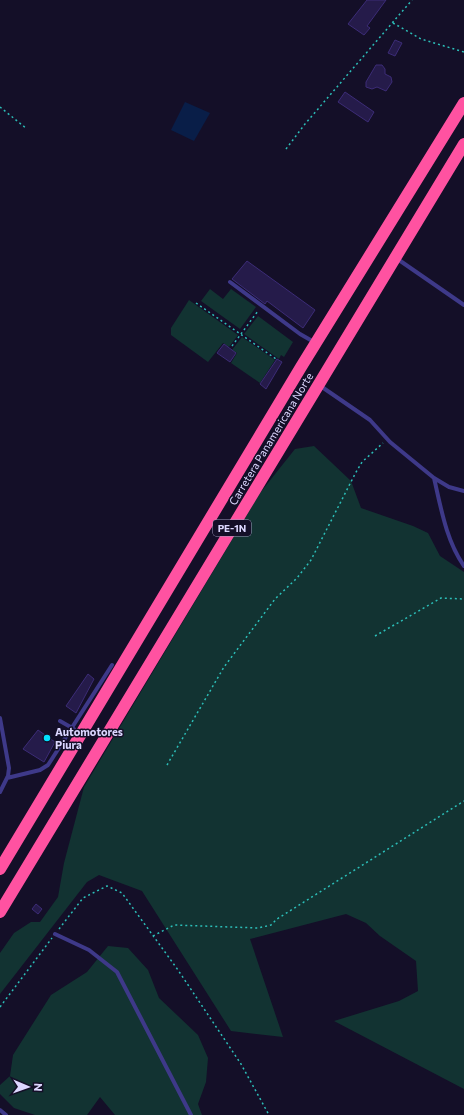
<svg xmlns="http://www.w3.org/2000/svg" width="464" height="1115" font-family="Commissioner,sans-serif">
  <rect width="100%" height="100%" fill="#140f28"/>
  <!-- green -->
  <path fill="#123332" d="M210,289L223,299L231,289L256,307L240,329L201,301Z
    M189,300L238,335L229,347L223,343L208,362L171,335V328Z
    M258,316L293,342L284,357L281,355L279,359L244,334Z
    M242,337L275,360L260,383L231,363L237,353L232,350Z
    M314,446L351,481L361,508L413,526L428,533L440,556L464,572V1089L334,1021L399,1001L418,991L416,961L380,936L366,923L346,914L250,939L283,1037L231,1031L142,891L99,875L87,882L0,994V953L14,933L31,922H40L58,897L64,863L84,787L260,493L295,449Z
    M108,946L128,948L148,970L159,998L198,1035L208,1058L206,1082L198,1104L202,1115H115L100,1097L87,1115H35L14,1108L0,1094V1085L10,1076L13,1055L51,995L87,972Z"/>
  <!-- water -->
  <path fill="#091e48" d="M185,102L210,113L194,141L171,130Z"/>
  <!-- building -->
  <path fill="#251b4a" stroke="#3c2c77" d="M367,0H386L367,26L370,28L364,35L348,24Z
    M395,40L402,43L395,56L388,53Z
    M376,65H382L385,69V74L391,77L392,82L386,91L377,87L372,89L366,87V82Z
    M345,92L374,112L368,122L338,102Z
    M247,261L315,310L303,328L267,301L265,304L232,279Z
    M224,344L236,353L230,362L217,353Z
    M277,359L282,362L266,389L260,384Z
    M88,674L94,679L76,713L66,706Z
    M38,730L55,742L44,762L23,749Z
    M36,904L42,909L38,914L32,909Z"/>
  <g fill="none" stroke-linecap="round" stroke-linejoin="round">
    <!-- path -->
    <path stroke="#2cbeb8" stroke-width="1.5" stroke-dasharray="2 3" stroke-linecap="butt" d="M393,23L421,39L464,52
      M0,107L27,129
      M286,149L305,124L412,0
      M196,303L276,359
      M232,346L258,311
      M375,636L441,598L464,599
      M167,765L224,667L275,599L297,578L311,560L355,474L362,462L383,443
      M59,929L83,898L107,886L122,893L178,970L241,1064L269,1115
      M153,936L174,925L258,928L271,925L277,919L464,801
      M0,1007L52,938"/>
    <!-- lane -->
    <path stroke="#3e3989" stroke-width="4" d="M396,258L464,305
      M230,282L300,334L314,342
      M319,385L370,420L390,442L434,478L449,487L464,491
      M434,478C441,508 446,540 464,566
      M0,718L9,768L8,776L0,792
      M60,721L74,729
      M7,778L40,770L48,765L112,665
      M55,934L89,950L117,972L191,1115
      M0,1110L6,1115"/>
    <!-- highway -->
    <path stroke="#ff52a1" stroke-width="12" d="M0,869L301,367L464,103
      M0,912L464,144"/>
  </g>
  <!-- markers -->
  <circle fill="#03e0ff" stroke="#140f28" stroke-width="1.5" cx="47" cy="738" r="4"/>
  <g text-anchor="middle" stroke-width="3" stroke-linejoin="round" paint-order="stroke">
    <!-- shield labels -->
    <rect fill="#140f28" stroke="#a09bbe" stroke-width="1" x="213" y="520" width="38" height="16" rx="3"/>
    <g font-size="10" font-weight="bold" fill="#dcd7ff">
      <text x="232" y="532">PE-1N</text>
    </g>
    <!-- street labels -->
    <g font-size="11" fill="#dcd7ff" stroke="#140f28">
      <text transform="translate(271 439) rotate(-59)" y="4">Carretera Panamericana Norte</text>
    </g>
    <!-- poi labels -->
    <g font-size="11" font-weight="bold" fill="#dcd7ff" stroke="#140f28" text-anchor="start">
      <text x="55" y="736">Automotores<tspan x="55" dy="13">Piura</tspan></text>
    </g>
  </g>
  <!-- north arrow -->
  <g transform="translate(28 1087) rotate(92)" stroke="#140f28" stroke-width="3" paint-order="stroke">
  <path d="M0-3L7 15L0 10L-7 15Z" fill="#dcd7ff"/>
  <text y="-6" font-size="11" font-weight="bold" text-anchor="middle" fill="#dcd7ff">N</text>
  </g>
</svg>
